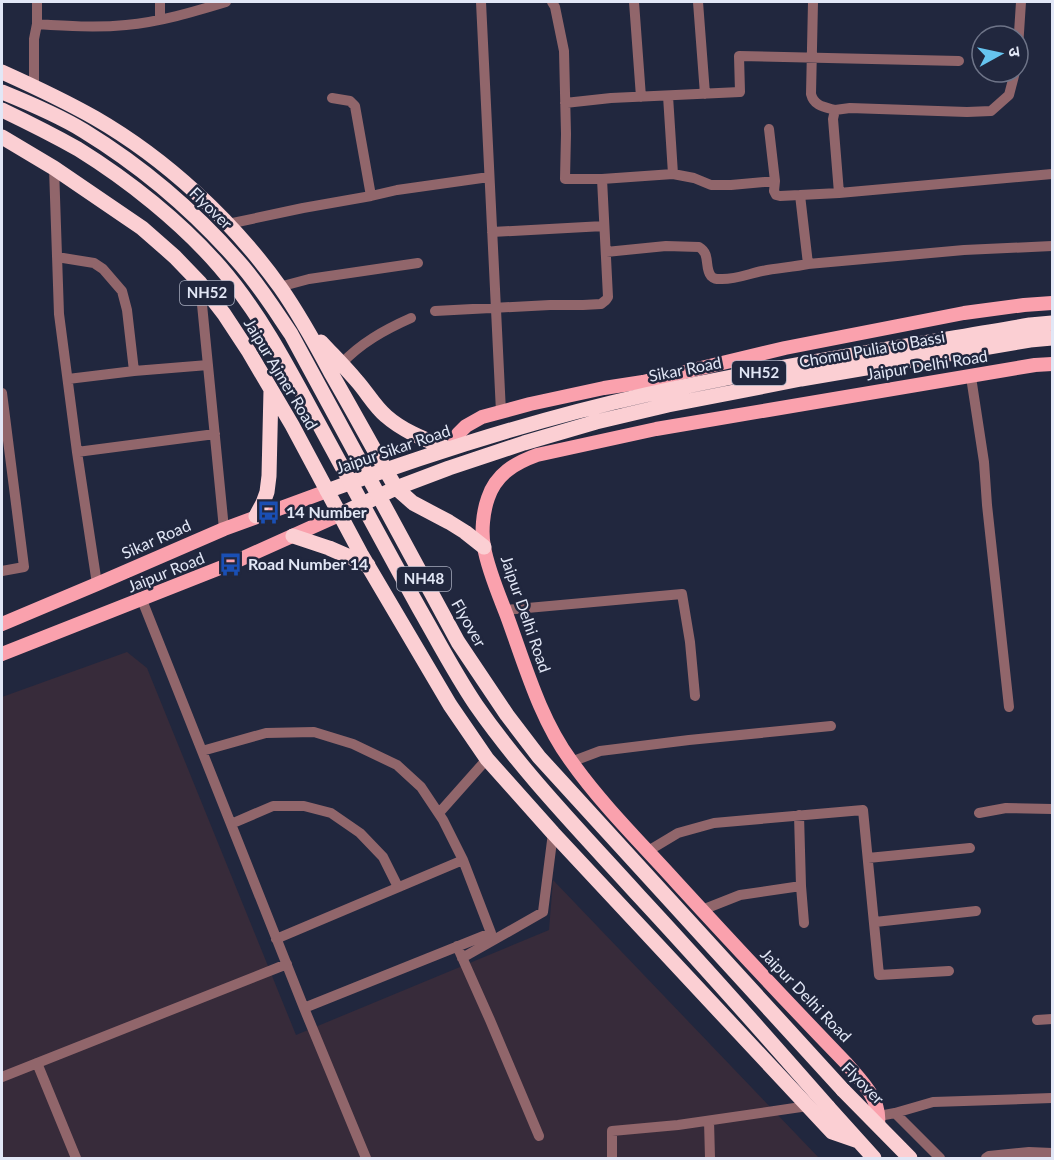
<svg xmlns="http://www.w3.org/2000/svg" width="1054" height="1160" font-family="Lato,'Noto Sans Devanagari',sans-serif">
  <rect width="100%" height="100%" fill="#21273e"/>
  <!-- industrial -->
  <path fill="#372b3a" d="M127,652L147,668L296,1035L549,930L553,880L819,1158H2V697Z"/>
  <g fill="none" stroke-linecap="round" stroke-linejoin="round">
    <!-- minor -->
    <path stroke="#91666b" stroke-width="10" d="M481,2L501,412
      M634,2L641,97
      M698,2L705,94
      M813,2L811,94C814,106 824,107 835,110
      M160,20V2
      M37,24C66,26 96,28 126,25C160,22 193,12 226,2
      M1018,48L1021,2
      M34,86V39L37,24V2
      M668,96L673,174
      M332,98L350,101L355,106L371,196
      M565,103L611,98L740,92L739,56L959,61
      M769,129L775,181
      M54,168L59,314L77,452L97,584
      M602,179L673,174L694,178L711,185H731L775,181L774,191L776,195L780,196L800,195L808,264C793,267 777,268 762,271C748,274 734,280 720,279C716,279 714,279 711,276C704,267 711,254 699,247L666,246L606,252
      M839,193L1052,174
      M800,195L839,193L833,119L835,110L850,108L967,112L991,111L1009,95L1015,72
      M228,224L303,208L371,196L397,190L489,177
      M492,232L604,226
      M57,257L94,263L103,269L122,291L127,310L134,371
      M808,264L964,250L1052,246
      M200,284L224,529
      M279,287L309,279L418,263
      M435,311L550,305H583L601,304L606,300L608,297L602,179H565L566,134L564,51L555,7L552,2
      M341,364C361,343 384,330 411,318
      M971,377L984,462L987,505L1009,707
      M68,379L134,371L208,365
      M2,393L24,567L2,571
      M77,452L215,434
      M142,600L304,1008L366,1158
      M505,610L682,594L690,642L695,696
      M202,751L266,733L314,732L353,744L397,765L421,787L443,820L463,860
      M571,762L600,751L689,740L831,726
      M439,813L487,759
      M979,813L1006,808L1052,809
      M799,815L801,886
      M231,824L273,806H304L331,813L360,833L383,857L398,887
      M648,851L678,833L714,823L863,810L879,975L949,971
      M868,858L970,848
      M702,910L740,895L801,886L804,923
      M875,922L976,911
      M276,939L463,860L491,933L304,1008
      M457,946L490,1020L539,1136
      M462,958L543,912L553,833
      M1037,1020L1052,1019
      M37,1063L76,1158
      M2,1077L287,964
      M895,1113L940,1158
      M879,1116L895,1113L933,1102L1052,1098
      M709,1121L710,1158
      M612,1158V1131L678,1125L808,1106
      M986,1158L989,1156L1029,1152L1052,1153"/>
    <!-- major -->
    <path stroke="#faa1ad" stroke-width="14" d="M453,447L458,434L466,426L482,417L530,404L604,388L643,382L785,348L964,313L1024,305L1052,303
      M2,624L97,584L224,529L327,491
      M2,654L230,564L341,514
      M878,1124C881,1099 861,1081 846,1063C789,1004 733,944 678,884C642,844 602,805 571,761C540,719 525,665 507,616C499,595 488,570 484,547C481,532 483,512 488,498C496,474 515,463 537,455L656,429L1035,365L1052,364"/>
    <!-- highway -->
    <path stroke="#fbcfd3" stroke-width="15" d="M2,72C33,86 65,101 95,118C166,159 232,220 280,287C299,314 315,343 331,373C353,411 374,450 396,488L413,503L449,522L465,532L484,547
      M2,137L54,168L142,228L175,257L200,283L224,314L249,352L292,425L361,554L450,705L487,759L553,833L832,1132L858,1141
      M321,342C333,355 345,367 356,380C367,392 374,406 386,416C404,432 427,440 449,449
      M327,491C431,453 537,419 645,395C772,367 901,347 1030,325L1052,323
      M341,514L396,488L449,468L524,443L596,422L668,405L801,379L1030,340L1052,338
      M256,516L263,503L267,492L269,476L271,390
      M293,536L329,548L368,565
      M843,1090L910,1158
      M828,1107L874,1158"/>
    <!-- highway-bridge -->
    <path stroke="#fbcfd3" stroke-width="15" d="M2,92C29,103 58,115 84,131C141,166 193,210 237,260C258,283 274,309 291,334L458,642L507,715L539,757L843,1090
      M2,110C27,122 53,135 78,149C128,180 181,222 220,267C259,312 287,365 315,417C350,481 384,545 419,608C438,641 455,674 476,705C524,774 583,834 639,896C703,965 766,1036 828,1107"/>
  </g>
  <!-- icons -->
  <defs>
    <symbol id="bus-bare" viewBox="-9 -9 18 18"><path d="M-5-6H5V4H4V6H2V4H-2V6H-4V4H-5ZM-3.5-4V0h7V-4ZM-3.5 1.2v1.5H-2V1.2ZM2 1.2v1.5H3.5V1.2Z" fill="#1a4fb4" stroke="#21273e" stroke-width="2.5" paint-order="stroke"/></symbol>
  </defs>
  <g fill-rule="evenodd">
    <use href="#bus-bare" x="252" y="496" width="33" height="33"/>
    <use href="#bus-bare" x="214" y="548" width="33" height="33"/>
  </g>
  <g text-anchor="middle" stroke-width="5" stroke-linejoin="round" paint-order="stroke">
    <!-- shield labels -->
    <g fill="#21273e" stroke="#a8adbf" stroke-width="1.5">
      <rect x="180" y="281" width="54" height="24" rx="4.5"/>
      <rect x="732" y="361" width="54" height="24" rx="4.5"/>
      <rect x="397" y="567" width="54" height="24" rx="4.5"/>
    </g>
    <g font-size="15" font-weight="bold" fill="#e2e7f6">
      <text x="207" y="298">NH52</text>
      <text x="759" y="378">NH52</text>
      <text x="424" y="584">NH48</text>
    </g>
    <!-- street labels -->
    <g font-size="16" fill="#e2e7f6" stroke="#21273e">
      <text transform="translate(211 208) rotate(44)" y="6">Flyover</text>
      <text transform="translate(872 349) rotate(-10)" y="6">Chomu Pulia to Bassi</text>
      <text transform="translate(927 365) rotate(-9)" y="6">Jaipur Delhi Road</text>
      <text transform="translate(685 369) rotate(-11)" y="6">Sikar Road</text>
      <text transform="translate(281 374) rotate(59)" y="6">Jaipur Ajmer Road</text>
      <text transform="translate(393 449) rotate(-19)" y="6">Jaipur Sikar Road</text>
      <text transform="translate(156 539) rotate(-24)" y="6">Sikar Road</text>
      <text transform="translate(166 572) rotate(-22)" y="6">Jaipur Road</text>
      <text transform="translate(526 614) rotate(71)" y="6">Jaipur Delhi Road</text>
      <text transform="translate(469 623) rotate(60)" y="6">Flyover</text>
      <text transform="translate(806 995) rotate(46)" y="6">Jaipur Delhi Road</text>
      <text transform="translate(863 1083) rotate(45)" y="6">Flyover</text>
    </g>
    <!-- poi labels -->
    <g font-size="16" font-weight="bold" fill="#e2e7f6" stroke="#21273e" text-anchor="start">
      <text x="286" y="518">14 Number</text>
      <text x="248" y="570">Road Number 14</text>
    </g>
  </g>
  <!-- border -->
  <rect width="1054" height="1160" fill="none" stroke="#e2e7f6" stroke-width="6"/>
  <!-- north arrow -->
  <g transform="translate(1000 54) rotate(82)"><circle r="28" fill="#21273e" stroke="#6e7488" stroke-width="1.5"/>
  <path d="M0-4.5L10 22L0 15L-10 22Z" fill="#66c4ef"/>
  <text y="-9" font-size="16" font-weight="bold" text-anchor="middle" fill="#e2e7f6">उ</text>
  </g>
</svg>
